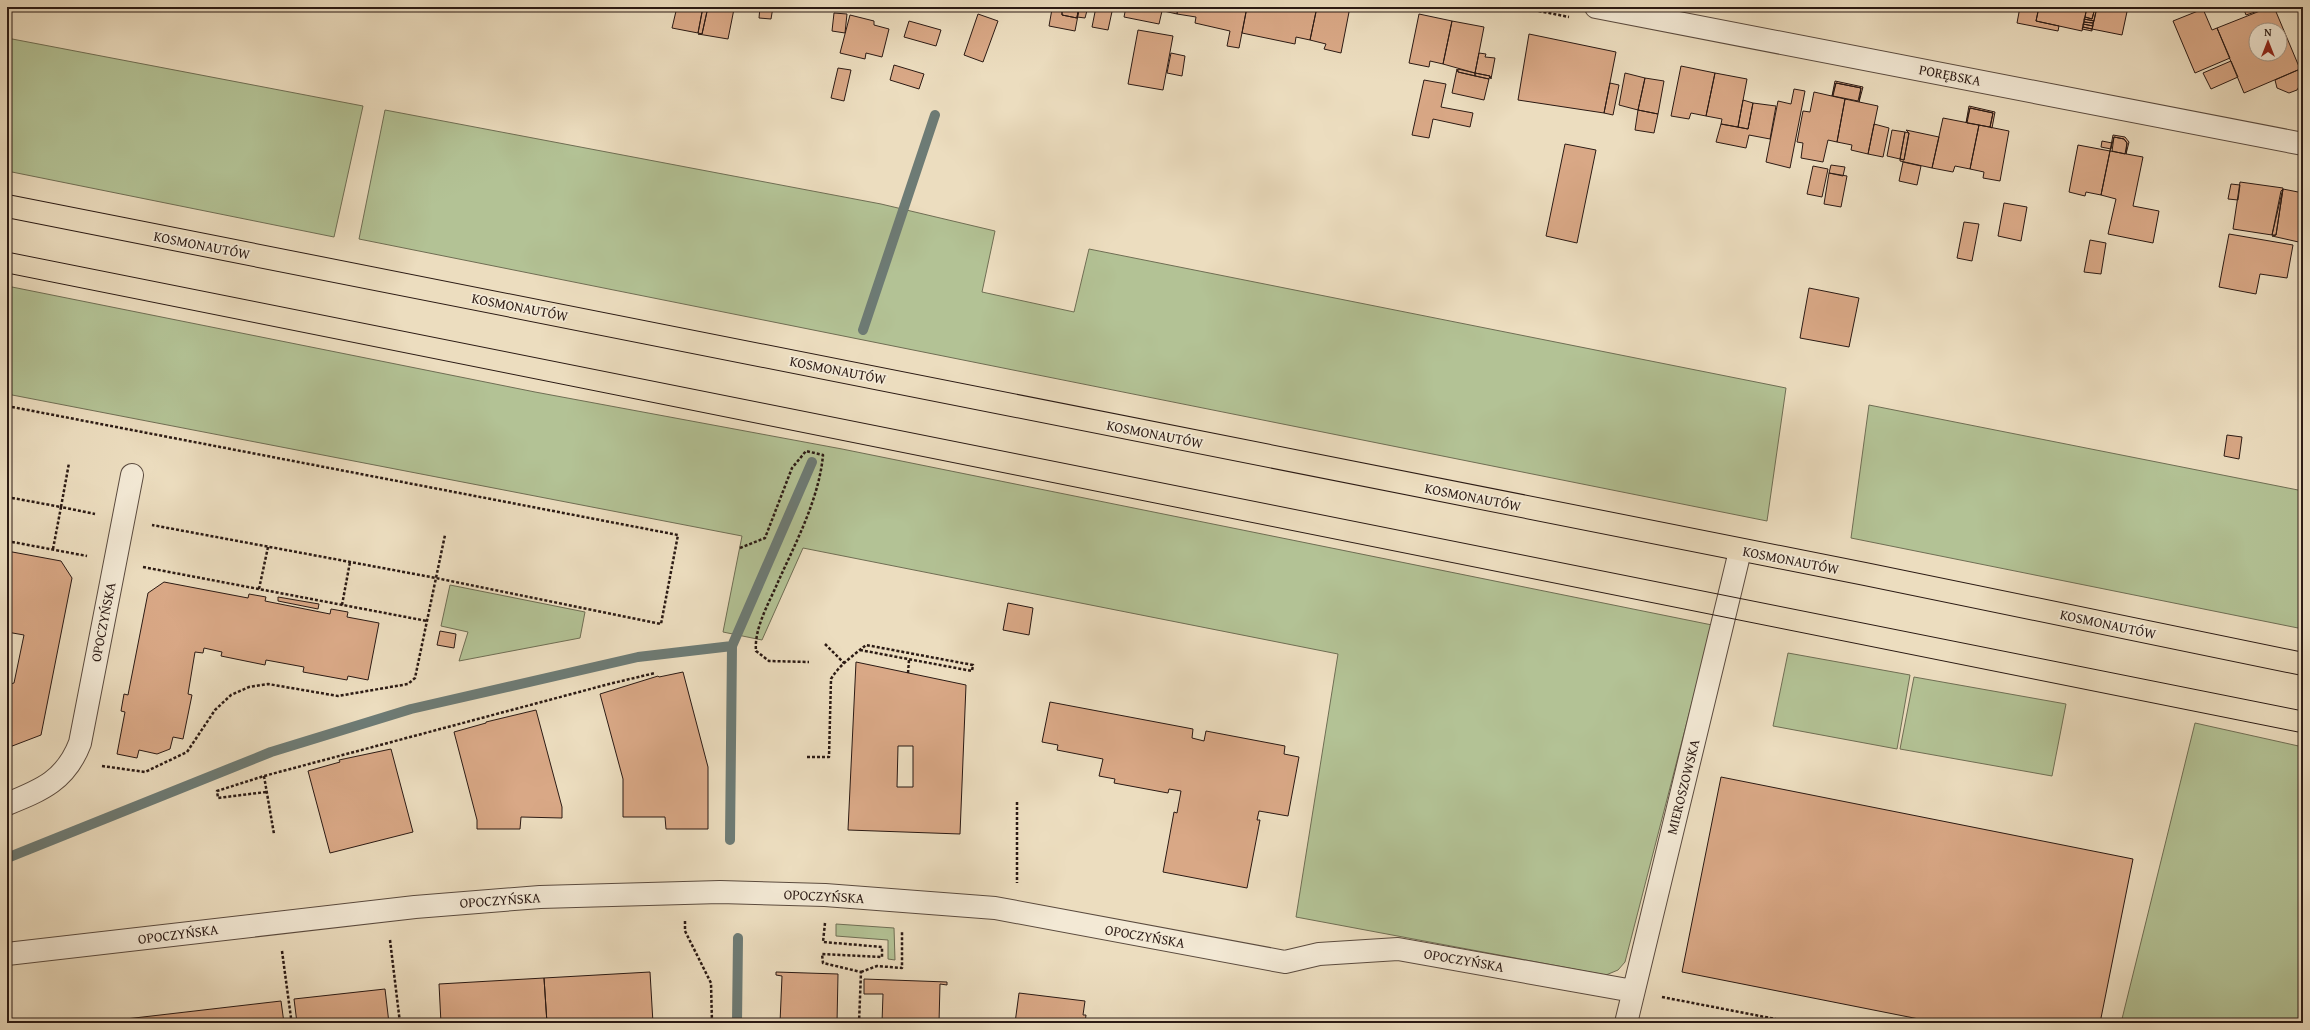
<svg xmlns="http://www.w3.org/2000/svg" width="2310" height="1030" font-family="'Gentium Book Plus',serif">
  <rect width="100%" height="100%" fill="#ecddbf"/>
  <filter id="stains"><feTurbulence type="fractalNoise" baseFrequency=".005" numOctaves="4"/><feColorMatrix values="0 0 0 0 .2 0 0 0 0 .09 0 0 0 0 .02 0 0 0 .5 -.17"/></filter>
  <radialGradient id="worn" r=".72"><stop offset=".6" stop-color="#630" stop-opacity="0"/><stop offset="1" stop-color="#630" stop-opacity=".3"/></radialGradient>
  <!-- green -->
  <path fill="#b3c295" stroke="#6f6e54" d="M7,38L363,106L334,237L7,171Z
    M385,110L881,204L995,231L982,292L1074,312L1089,249L1786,388L1767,521L359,239Z
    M7,286L535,392L842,449L1712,625L1625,962L1618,970L1606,975L1296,917L1338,654L803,548L762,640L723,632L742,536L7,394Z
    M1869,405L2303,491V629L1851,538Z
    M450,585L585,612L580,638L459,661L468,632L441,626Z
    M1788,653L1910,675L1897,749L1773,726Z
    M1914,677L2066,704L2052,776L1900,749Z
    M2195,723L2303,747V1023H2121Z
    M836,924L894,928L895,960L888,959V940L836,936Z"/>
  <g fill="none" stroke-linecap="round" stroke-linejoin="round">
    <!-- stream -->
    <path stroke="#6d7b75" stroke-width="10" d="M863,330L935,115
      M730,840L732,646
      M7,858L271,752L411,709L638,657L732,646L812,462
      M737,1023L738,938"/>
  </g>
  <!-- building -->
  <path fill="#d9a886" stroke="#2b1a14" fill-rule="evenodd" d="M677,7H703L698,33L672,28Z
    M703,7H708L702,34L698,33Z
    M708,7L734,9L728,39L698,34H702Z
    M760,7H773L771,19L759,18Z
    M1053,7L1078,10L1077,18L1062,15V10Z
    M1079,7H1088L1085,18L1077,17Z
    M1096,7H1113L1108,30L1092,27Z
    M1126,7H1146L1162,11L1159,24L1124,17Z
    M1146,7H1178L1177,14Z
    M1178,7H1247L1239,48L1227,46L1230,31L1195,23L1196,17L1177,14Z
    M1247,7H1317L1310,40L1296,37L1295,44L1242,33Z
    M1317,7H1350L1341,53L1324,49L1326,44L1310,40Z
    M2020,7H2039L2036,21L2059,26L2058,31L2017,23Z
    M2039,7H2087L2082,31L2036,21Z
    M2087,7L2095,8L2092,19L2085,17Z
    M2091,7H2097L2094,21L2084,19L2085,17L2092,19L2095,8Z
    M2097,7H2128L2122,35L2092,29Z
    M2243,7H2270L2246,15Z
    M2270,7H2274L2300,69L2244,93L2217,28ZM2256,30H2280V54H2256Z
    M1052,9L1062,10V15L1077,18L1079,10L1075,31L1049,26Z
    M2203,9L2212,30L2217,28L2230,58L2195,73L2173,21Z
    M834,13L847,14L845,33L832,31Z
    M978,14L998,21L983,62L964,55Z
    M1419,14L1452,21L1443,64L1430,61L1429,67L1409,63Z
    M850,15L874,21V25L889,29L882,57L866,53L865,59L840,53Z
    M2084,19L2094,21L2093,23L2084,22Z
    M909,21L941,30L936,46L904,37Z
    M1452,21L1484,27L1475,73L1443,64Z
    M2084,22L2093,23V26L2083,24Z
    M2083,24L2093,26L2092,29L2083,27Z
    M2083,27L2092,29V31L2082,29Z
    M1138,30L1173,36L1163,90L1128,84Z
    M1529,34L1616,52L1604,113L1518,100Z
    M1171,53L1185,56L1182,76L1167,73Z
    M1479,53L1486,54L1485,57L1495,58L1491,79L1490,76L1475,73Z
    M2231,61L2238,77L2211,89L2203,73Z
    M894,65L924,74L919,89L890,80Z
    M1681,66L1715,73L1706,116L1691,113L1689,119L1671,116Z
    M838,68L851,70L844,101L831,98Z
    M1457,69L1458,72L1489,79L1484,100L1452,93Z
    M1458,69L1475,73V76L1458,72Z
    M2298,70L2301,83L2297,90L2289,93L2277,88L2275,80Z
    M1475,73L1490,76L1489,79L1475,76Z
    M1625,73L1645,78L1638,110L1619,105Z
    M1715,73L1747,79L1738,127L1721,124L1722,119L1706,116Z
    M1645,78L1664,81L1658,114L1638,110Z
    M1424,80L1446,84L1441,107L1473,113L1470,127L1433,119L1429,138L1412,135Z
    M1835,81L1863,87L1859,102L1861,88L1836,83L1832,96Z
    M1610,83L1619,85L1613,115L1604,113Z
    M1836,83L1861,88L1858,101L1833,96Z
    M1794,89L1805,91L1790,168L1766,162L1778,101L1791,104Z
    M1814,92L1845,99L1837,142L1828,140L1823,162L1801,158L1803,143L1797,142L1803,111L1810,112Z
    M1845,99L1878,106L1868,154L1851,150L1852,145L1837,142Z
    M1743,100L1753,103L1748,129L1738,127Z
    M1753,103L1776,106L1770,139L1749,135L1746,148L1716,142L1721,124L1748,129Z
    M1969,106L1995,112L1992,128L1990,127L1993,113L1970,108L1966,123Z
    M1970,108L1993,113L1990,127L1967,123Z
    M1638,110L1658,114L1654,133L1635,130Z
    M1943,118L1979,125L1970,169L1955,166L1953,172L1932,168Z
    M1874,124L1889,128L1883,157L1868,154Z
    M1979,125L2009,131L2000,181L1983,178L1984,172L1970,169Z
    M1892,130L1905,132L1900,159L1887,156Z
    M1906,130L1939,137L1932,168L1900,161V159L1904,160L1909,133Z
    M1905,132L1909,133L1904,160L1900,159Z
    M2113,135L2125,137L2129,142L2126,154L2127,143L2124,139L2114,137L2110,151Z
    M2114,137L2124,139L2127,143L2125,154L2112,151Z
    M2102,141L2112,143L2111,149L2101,147Z
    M1565,144L1596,150L1577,243L1546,236Z
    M2078,145L2110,151L2101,195L2086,192L2085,196L2069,192Z
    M2110,151L2143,157L2133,206L2159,211L2153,243L2108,234L2116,199L2101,195Z
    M1903,162L1921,166L1917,185L1899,181Z
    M1831,165L1845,167L1843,176L1829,173Z
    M1813,166L1828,169L1822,197L1807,194Z
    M1829,173L1847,176L1841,207L1824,204Z
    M2240,182L2283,188L2272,235L2233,229Z
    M2231,184L2240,185L2238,200L2228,199Z
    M2283,189L2276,235H2272L2281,191Z
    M2283,189L2303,193V243L2272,236L2276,235Z
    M2004,203L2027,207L2021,241L1998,236Z
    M1964,222L1979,224L1972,261L1957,258Z
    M2229,234L2293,245L2287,278L2260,274L2256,294L2219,287Z
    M2090,240L2106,243L2101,274L2084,272Z
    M1809,288L1859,298L1849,347L1800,338Z
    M2227,435L2242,437L2239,459L2224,456Z
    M7,551L61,561L72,578L41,735L7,748V685L14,683L24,635L7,632Z
    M164,582L248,598L249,594L266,597L265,601L330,614L331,609L348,612L347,617L379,623L368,680L348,676L347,680L303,672L304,667L266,660L265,665L221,656L222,652L204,648L203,653L195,652L188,694L192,695L183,739L173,737L170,749L157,754L139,750L137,758L117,754L125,712L121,711L124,694L128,695L148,593Z
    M278,597L319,604L318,609L278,601Z
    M1008,603L1033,608L1029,635L1003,630Z
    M440,631L456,634L454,648L437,645Z
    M856,662L966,685L960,834L848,830ZM898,746H913V787H897Z
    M683,672L708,767V829H666L665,817H623V779L600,694L658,676L659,677Z
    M1050,702L1193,729L1192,738L1204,741L1206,731L1285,746L1284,754L1299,757L1288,816L1259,811L1257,820H1260L1247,888L1163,872L1174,812L1177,813L1181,791L1169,789L1168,793L1114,783L1115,779L1099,776L1103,759L1057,750L1058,745L1042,742Z
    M536,710L562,807V818L521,817L520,829H477V820L454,732L486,723V722Z
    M391,749L413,832L330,853L308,771L340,762L339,760Z
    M1721,777L2133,859L2100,1023H1939L1682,972Z
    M650,972L653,1023H547L544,978Z
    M776,972L838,974L837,1023H780L782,976L776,975Z
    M544,978L547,1023H441L439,984Z
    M864,979L947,982V985L940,984L939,1023H882L883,994H864Z
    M385,989L389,1023H297L294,999Z
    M1019,993L1085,1001L1083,1015H1086L1085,1023H1015Z
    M281,1001L284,1023H117V1020Z
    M1163,1020L1185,1023H1163Z"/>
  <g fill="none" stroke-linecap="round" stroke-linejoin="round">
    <defs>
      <path id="minor" d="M1596,7L2303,144
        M7,804C42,790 66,780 80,743L132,475
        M7,954L415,907L540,897L720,892L825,895L995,908L1285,962L1319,954L1398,949L1633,991
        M1626,1023L1740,551"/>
      <path id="major" d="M7,206L1865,574L2303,664"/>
    </defs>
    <!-- minor casing -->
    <use href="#minor" stroke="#5b4b3f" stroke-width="24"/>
    <!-- major casing -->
    <use href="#major" stroke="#2b1a14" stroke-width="24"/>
    <!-- path -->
    <path stroke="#2b1a14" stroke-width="2.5" stroke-dasharray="3 2" stroke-linecap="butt" d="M1519,7L1569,17
      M7,406L678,535L661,624L436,578L152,525
      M7,497L61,507L69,463
      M7,541L87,556
      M740,548L765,538L792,468L806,451L823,455C819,499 796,542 778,582C769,603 754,628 756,651L769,661L809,662
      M53,549L61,507L95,514
      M143,567L427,621
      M259,589L268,547
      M342,605L350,562
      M825,644L844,663
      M908,673L909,660
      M807,757H829L831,679C839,665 854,655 866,645L973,665L972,671L860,650
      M102,766L145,772L187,752L215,710L231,695L249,687L268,684L338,696L408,684L415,678L445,535
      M264,776L274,834
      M266,792L218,798L217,791L264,776L609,684L655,673
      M1017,802V883
      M685,921V931L711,983L712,1023
      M825,923L823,942L882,947V957L822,954L823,963L861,972L859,1023
      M390,940L400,1023
      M282,951L291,1018
      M861,972L877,966L902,968V931
      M1662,997L1796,1023"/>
    <!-- minor -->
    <use href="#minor" stroke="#f3e9d5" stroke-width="22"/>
    <!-- major -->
    <use href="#major" stroke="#ecddbf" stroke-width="22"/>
    <!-- tram -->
    <path stroke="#2b1a14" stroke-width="1" d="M7,252L2303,711
      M7,273L2303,733"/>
  </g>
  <g text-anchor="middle" stroke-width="3.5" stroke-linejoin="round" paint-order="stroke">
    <!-- street labels -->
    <g font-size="14" fill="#2b1a14" stroke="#f3e9d5">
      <text transform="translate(1950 75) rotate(11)" y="5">PORĘBSKA</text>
      <text transform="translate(202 245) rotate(11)" y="5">KOSMONAUTÓW</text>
      <text transform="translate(520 307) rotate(11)" y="5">KOSMONAUTÓW</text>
      <text transform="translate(838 370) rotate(11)" y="5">KOSMONAUTÓW</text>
      <text transform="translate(1155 434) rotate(11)" y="5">KOSMONAUTÓW</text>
      <text transform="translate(1473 497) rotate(11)" y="5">KOSMONAUTÓW</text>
      <text transform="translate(1791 560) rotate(11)" y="5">KOSMONAUTÓW</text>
      <text transform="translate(103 622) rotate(-79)" y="5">OPOCZYŃSKA</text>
      <text transform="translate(2108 624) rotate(12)" y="5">KOSMONAUTÓW</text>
      <text transform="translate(1683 787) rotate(-76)" y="5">MIEROSZOWSKA</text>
      <text transform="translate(824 896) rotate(3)" y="5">OPOCZYŃSKA</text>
      <text transform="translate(500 900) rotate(-4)" y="5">OPOCZYŃSKA</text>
      <text transform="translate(178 934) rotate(-7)" y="5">OPOCZYŃSKA</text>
      <text transform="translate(1145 936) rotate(10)" y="5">OPOCZYŃSKA</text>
      <text transform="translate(1464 960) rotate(10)" y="5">OPOCZYŃSKA</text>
    </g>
  </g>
  <!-- margin -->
  <rect width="2310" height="1030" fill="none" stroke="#ecddbf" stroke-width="24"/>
  <rect x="8" y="8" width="2294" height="1014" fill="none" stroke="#2b1a14" stroke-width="2"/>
  <rect x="12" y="12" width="2286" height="1006" fill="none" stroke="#2b1a14"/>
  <!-- north arrow -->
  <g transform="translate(2268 42)"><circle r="19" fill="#f3e9d5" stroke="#a39688"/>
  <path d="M0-3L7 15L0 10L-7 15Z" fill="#8f2418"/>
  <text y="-6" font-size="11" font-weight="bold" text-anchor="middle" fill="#2b1a14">N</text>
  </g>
  <rect width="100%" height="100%" filter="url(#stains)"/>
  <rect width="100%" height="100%" fill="url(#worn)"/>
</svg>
